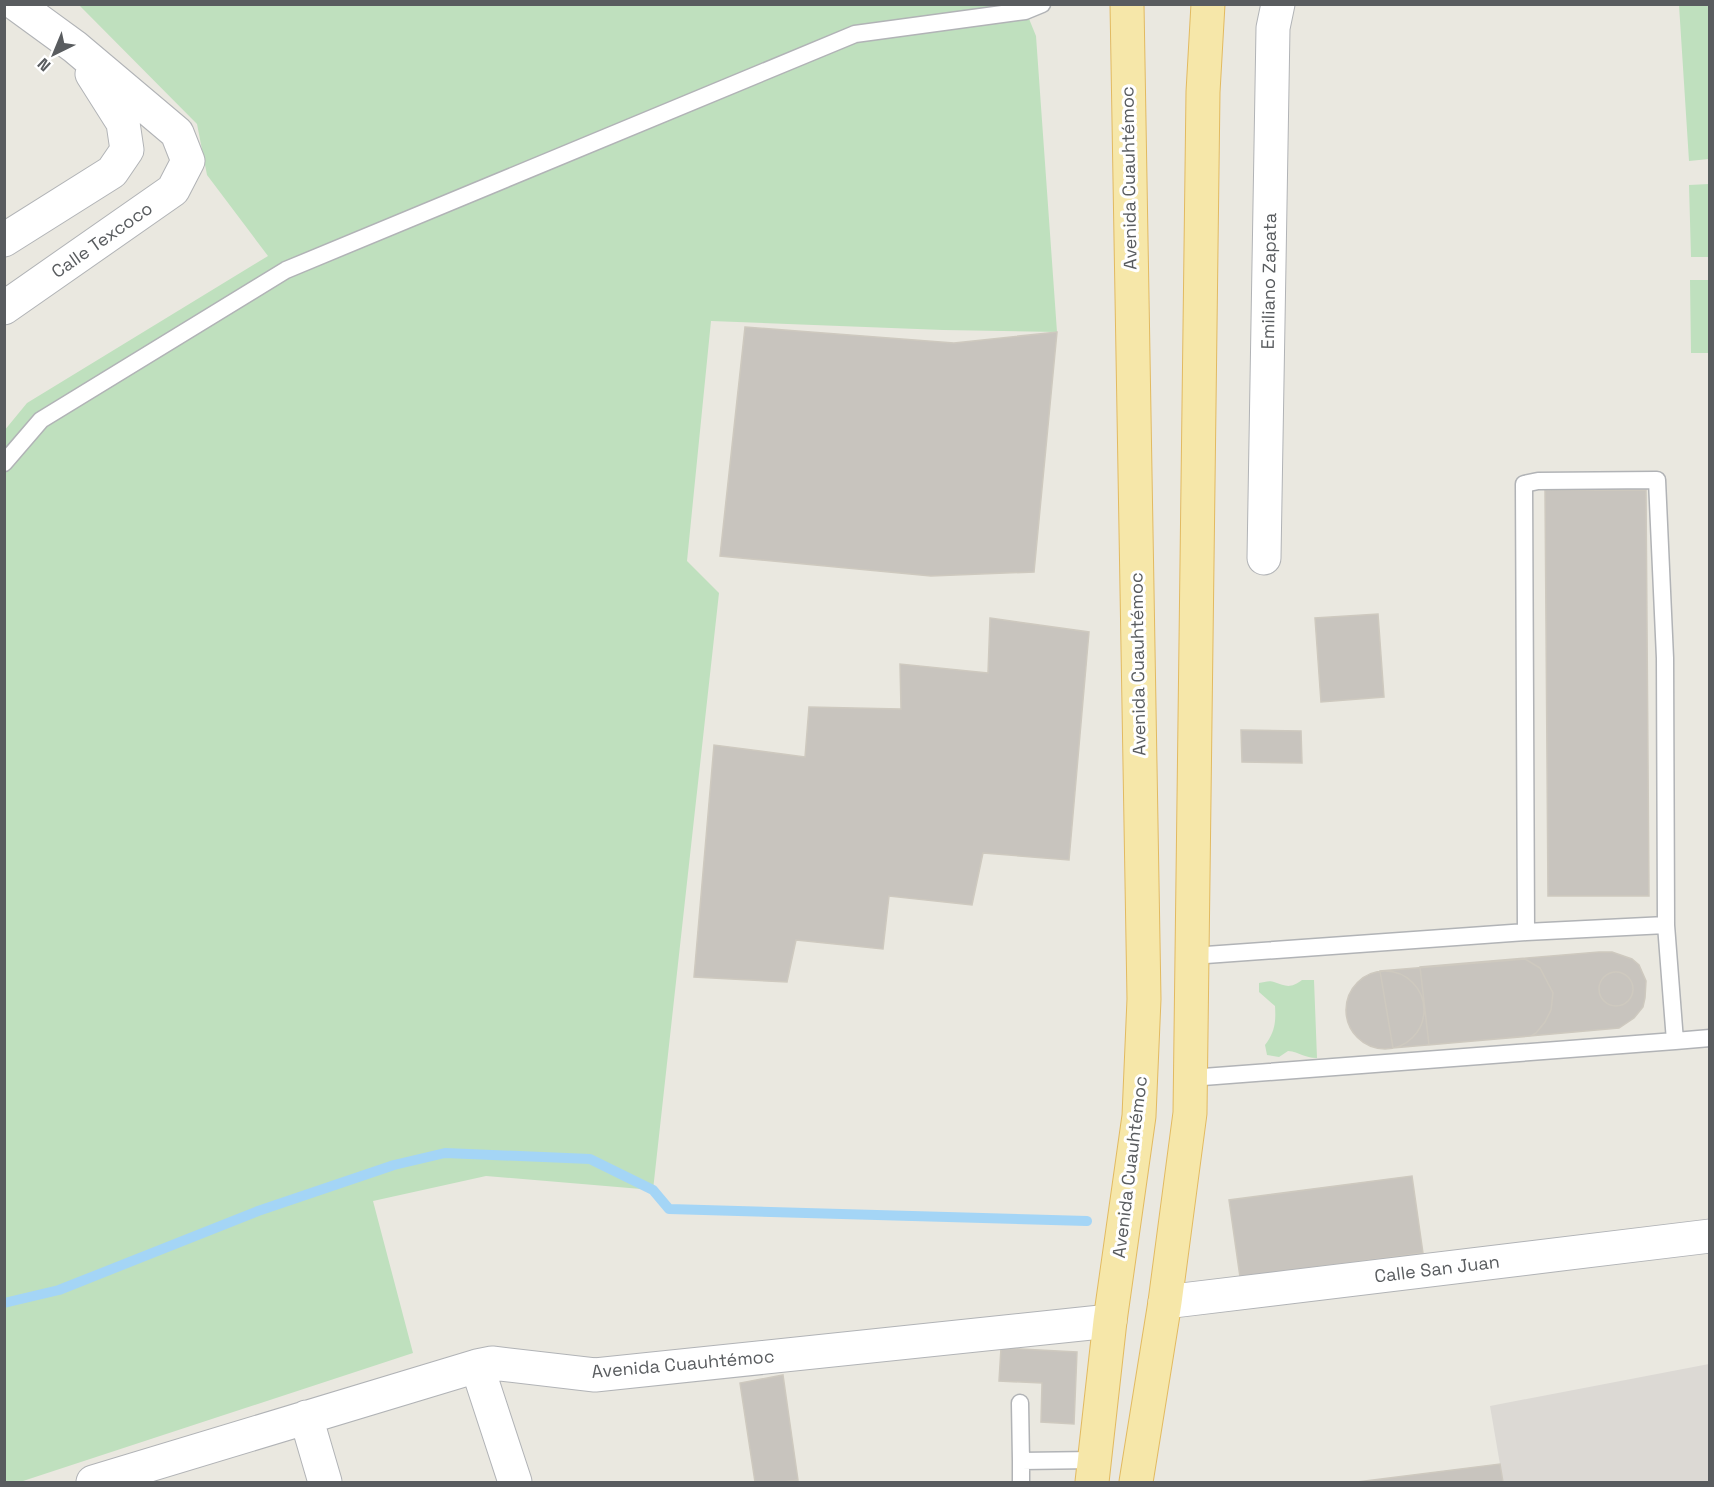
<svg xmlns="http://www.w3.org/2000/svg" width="1714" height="1487" font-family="'Space Grotesk',sans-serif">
  <rect width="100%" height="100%" fill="#eae8e0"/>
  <!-- industrial -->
  <path fill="#dcd9d4" d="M1709,1364V1482H1503L1490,1406Z"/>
  <!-- green -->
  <path fill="#bfe0be" d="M1023,4L1036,36L1057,332L943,330L711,321L687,561L719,593L653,1190L486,1176L373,1201L413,1353L20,1482H4V431L27,403L268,256L207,175L197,124L79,5Z
    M1679,5H1709V159L1689,161Z
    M1709,184V257H1691L1689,185Z
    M1690,280H1709V353H1691Z
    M1302,980H1314L1317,1058C1304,1058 1300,1052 1288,1051L1279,1057L1267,1055L1265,1045C1275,1032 1276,1022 1275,1006L1259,992V983C1264,982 1270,980 1274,982C1286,986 1290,989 1302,980Z"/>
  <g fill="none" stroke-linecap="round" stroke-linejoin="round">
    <!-- stream -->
    <path stroke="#a4d5f6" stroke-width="10" d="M4,1303L59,1290L258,1211L394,1165L445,1153L590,1159L653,1190L669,1209L1087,1221"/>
  </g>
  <!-- building -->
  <path fill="#c8c4be" stroke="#cec9bf" stroke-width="1.5" d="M745,327L954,343L1057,332L1034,572L931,576L720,556Z
    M1545,490H1646L1649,896H1548Z
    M1378,614L1384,697L1321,702L1315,618Z
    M990,618L1089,632L1069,860L983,853L972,905L889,896L883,949L796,940L787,982L694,977L714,745L805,757L809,707L901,709L900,664L988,673Z
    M1241,730L1301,731L1302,763L1242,762Z
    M1599,952H1612L1632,959L1639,965L1646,981L1645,998L1643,1007L1634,1018L1619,1028L1429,1045L1420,967Z
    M1525,959L1540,968L1553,993L1551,1010L1545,1022L1536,1033L1531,1036L1393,1048L1380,971Z
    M1346 1010a39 39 0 1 1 78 0a39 39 0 1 1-78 0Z
    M1599 989a17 17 0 1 1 34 0a17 17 0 1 1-34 0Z
    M1412,1176L1423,1253L1240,1277L1229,1200Z
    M1001,1348L1077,1352L1074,1424L1041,1422L1042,1383L999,1381Z
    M783,1375L798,1480L782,1482H755L740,1383Z
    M1500,1464L1503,1482H1357Z"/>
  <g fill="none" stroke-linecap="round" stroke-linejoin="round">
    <defs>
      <path id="service" d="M4,463L41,420L286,270L855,34L1025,11L1042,4
        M1192,956L1526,932L1666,925
        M1675,1041L1710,1038
        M1190,1078L1675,1041L1666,925L1665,658L1657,480L1538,481L1524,484L1526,932
        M1020,1403L1021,1461L1094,1460
        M1021,1482V1461"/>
      <path id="minor" d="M4,240L112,172L127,150L123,123L92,74
        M4,308L173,190L188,161L177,133L75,47L16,4
        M1264,558L1273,28L1278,4
        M1165,1302L1710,1236
        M477,1366L515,1482
        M306,1417L325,1482
        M93,1482L477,1366L492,1363L595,1375L1110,1321"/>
      <path id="primary" d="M1092,1482L1110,1321L1139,1116L1144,999L1127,4
        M1136,1482L1165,1302L1190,1113L1203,92L1208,4"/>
    </defs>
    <!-- service casing -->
    <use href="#service" stroke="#b1b3b6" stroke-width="19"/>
    <!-- minor casing -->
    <use href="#minor" stroke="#b1b3b6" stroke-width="35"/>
    <!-- primary casing -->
    <use href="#primary" stroke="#e2ba61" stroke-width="35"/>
    <!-- service -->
    <use href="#service" stroke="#fff" stroke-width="16"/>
    <!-- minor -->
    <use href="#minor" stroke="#fff" stroke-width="33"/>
    <!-- primary -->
    <use href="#primary" stroke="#f6e7a9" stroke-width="33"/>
  </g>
  <g text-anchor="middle" stroke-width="6" stroke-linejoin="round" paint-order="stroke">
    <!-- street labels -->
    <g font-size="18" fill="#595c5f" stroke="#fff">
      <text transform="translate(1129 178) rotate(-91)" y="6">Avenida Cuauhtémoc</text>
      <text transform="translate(102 240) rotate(-35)" y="6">Calle Texcoco</text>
      <text transform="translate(1269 281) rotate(-89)" y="6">Emiliano Zapata</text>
      <text transform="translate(1138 664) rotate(-91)" y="6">Avenida Cuauhtémoc</text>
      <text transform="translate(1130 1167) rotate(-83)" y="6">Avenida Cuauhtémoc</text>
      <text transform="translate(1437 1269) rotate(-7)" y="6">Calle San Juan</text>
      <text transform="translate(683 1364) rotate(-5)" y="6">Avenida Cuauhtémoc</text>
    </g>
  </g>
  <!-- border -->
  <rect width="1714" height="1487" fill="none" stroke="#595c5f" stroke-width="12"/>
  <!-- north arrow -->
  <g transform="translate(54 54) rotate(223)" stroke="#ffffff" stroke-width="4.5" paint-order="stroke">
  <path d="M0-4.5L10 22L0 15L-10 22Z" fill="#595c5f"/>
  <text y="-9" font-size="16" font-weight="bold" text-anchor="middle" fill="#595c5f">N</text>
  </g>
</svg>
